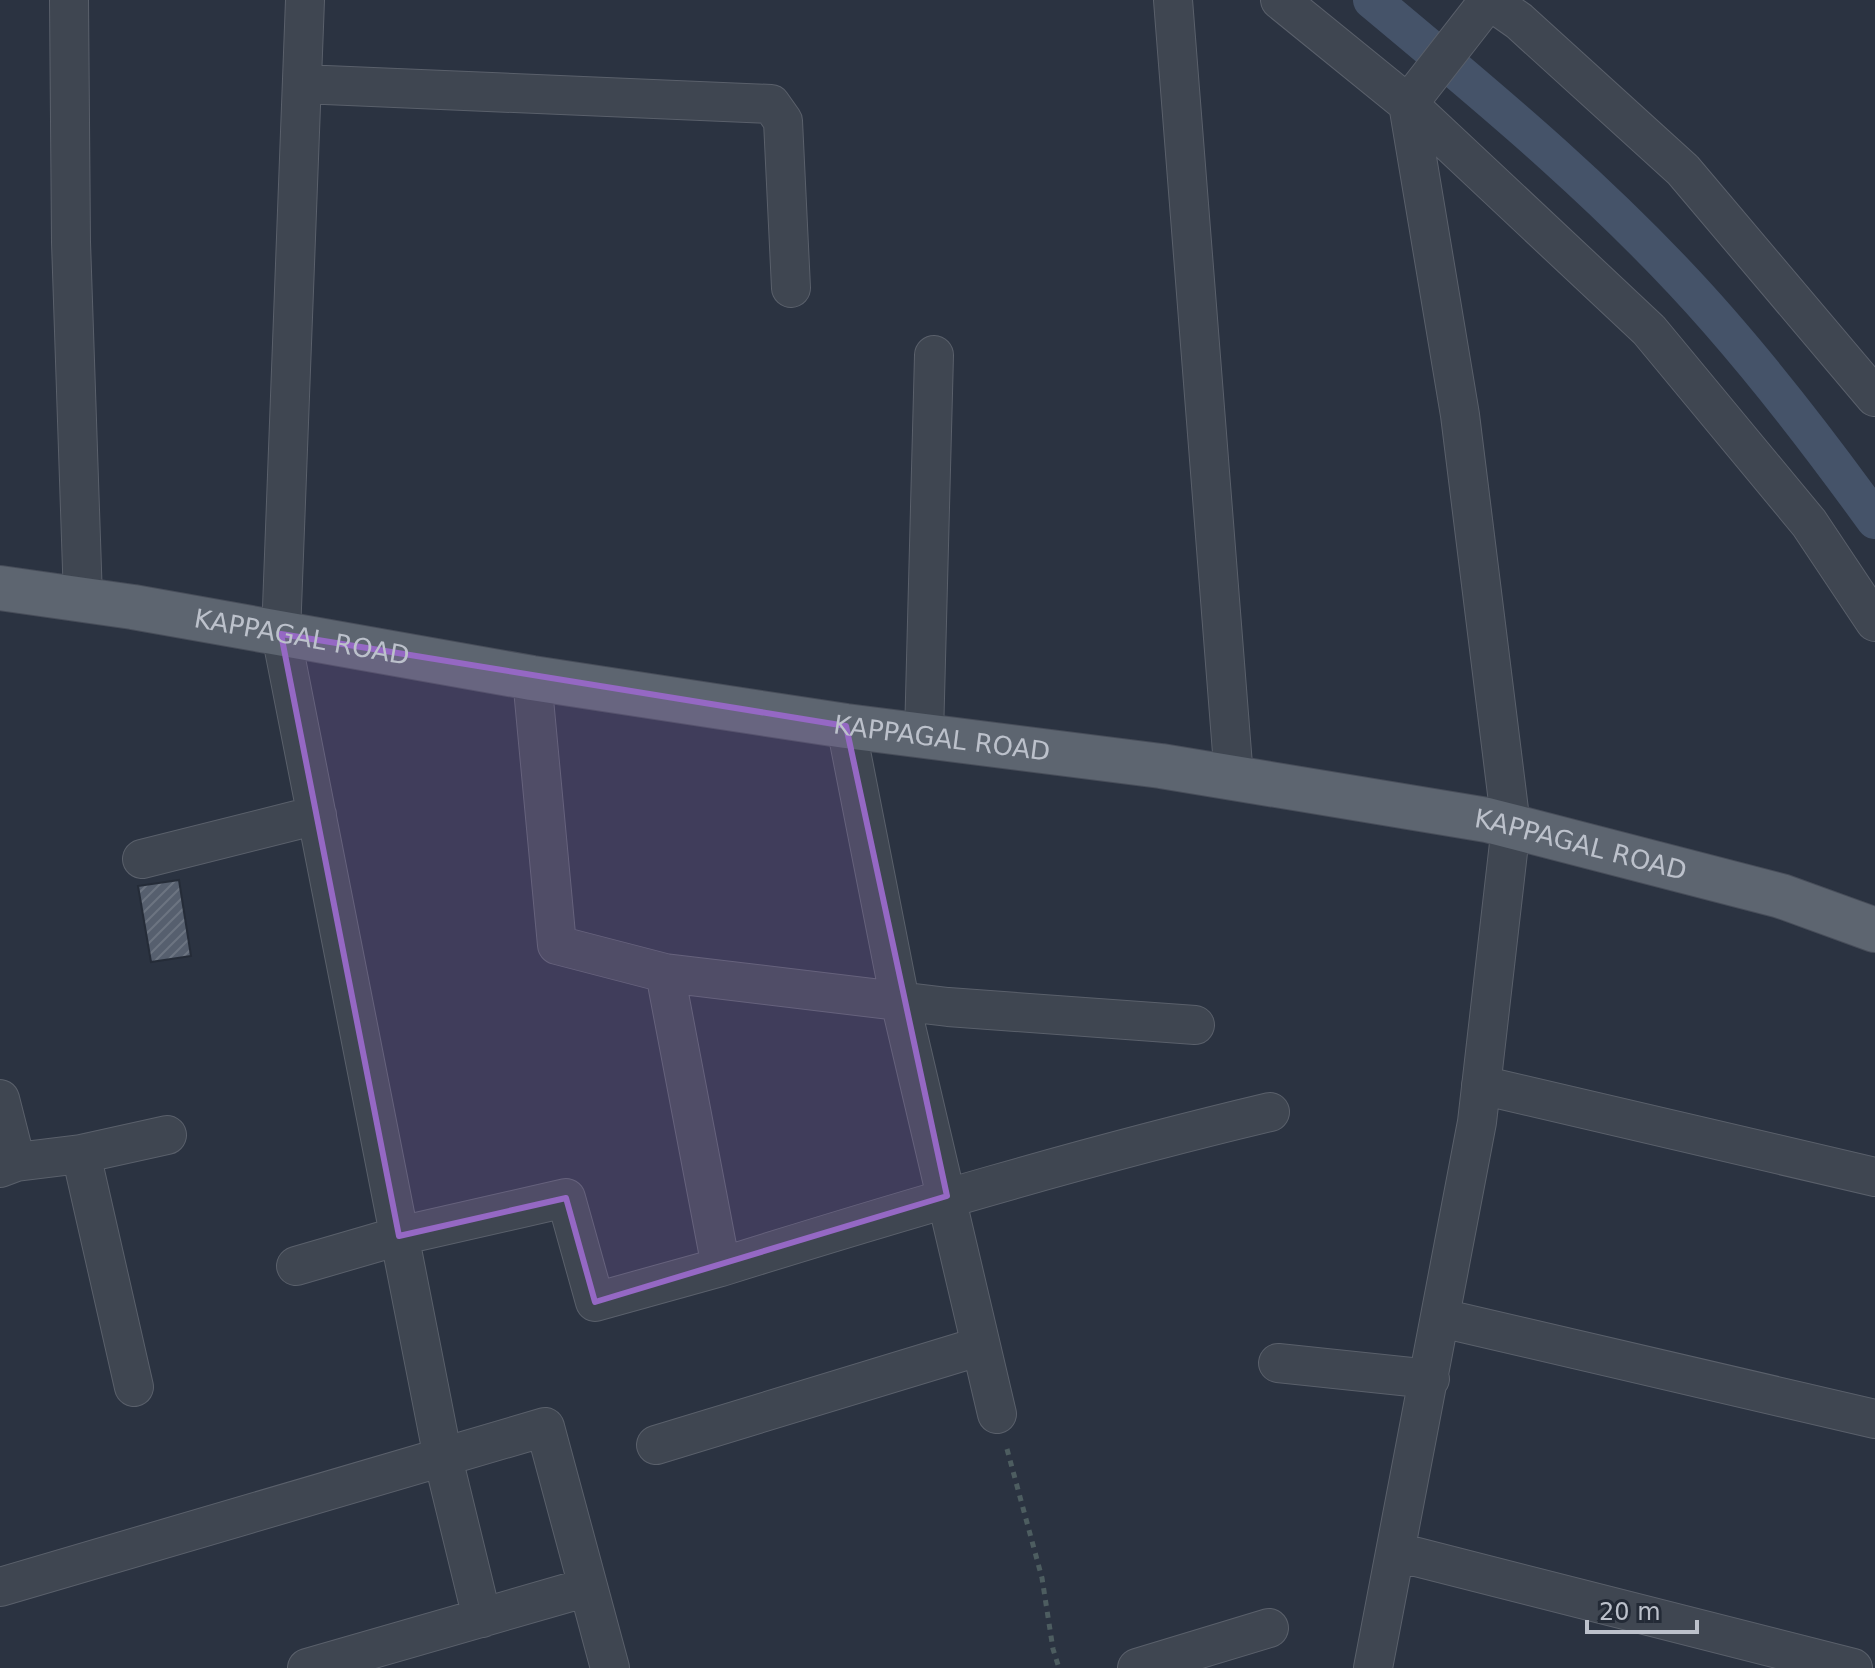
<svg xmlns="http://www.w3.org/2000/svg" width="1875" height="1668" font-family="'DejaVu Sans',sans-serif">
  <defs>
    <pattern id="building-hatch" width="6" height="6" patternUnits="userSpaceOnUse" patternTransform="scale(2)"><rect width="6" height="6" fill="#565f6e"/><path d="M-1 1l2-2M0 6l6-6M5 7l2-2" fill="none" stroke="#6c7481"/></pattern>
  </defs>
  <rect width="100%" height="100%" fill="#2b3341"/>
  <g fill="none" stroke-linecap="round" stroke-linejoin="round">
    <!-- canal -->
    <path stroke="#455369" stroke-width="38" d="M1372,0C1492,100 1615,202 1718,320C1774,384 1826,452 1875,520"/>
  </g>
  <!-- building -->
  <path fill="url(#building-hatch)" stroke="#252c38" stroke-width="2" d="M179,880L191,956L151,962L138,886Z"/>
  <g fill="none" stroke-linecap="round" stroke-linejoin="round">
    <defs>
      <path id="minor" d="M69,0L71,242L83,599
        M305,0L281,634L443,1458L482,1618
        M1173,0L1234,778
        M1280,0L1408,104L1649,330L1809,523L1875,622
        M1489,0L1519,21L1683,170L1875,397
        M302,84L771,104L783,121L791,288
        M532,678L557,945L665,973L948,1007L1195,1025
        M846,726L900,1001L997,1414
        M924,736L934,355
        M142,859L317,815
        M1481,1085L1875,1177
        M0,1099L16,1162L0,1168
        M81,1154L167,1135
        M16,1162L81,1154L134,1387
        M296,1266L399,1236L566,1198L595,1302L721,1267L665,973
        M721,1267C903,1210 1085,1156 1270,1112
        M1441,1318L1875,1419
        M1278,1363L1430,1379
        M656,1445L981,1346
        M1397,1552L1853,1668
        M0,1587L545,1427L610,1668
        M307,1668L588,1587
        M1137,1668L1269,1628
        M1373,1668L1477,1122L1511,826L1460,415L1408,104L1489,0"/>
      <g id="major">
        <path id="s1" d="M0,588L133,607L532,678L846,726L1161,766L1487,820L1781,896L1875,930"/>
      </g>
    </defs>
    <!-- minor casing -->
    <use href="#minor" stroke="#5a606b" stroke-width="40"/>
    <!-- major casing -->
    <use href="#major" stroke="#484e5a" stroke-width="46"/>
    <!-- path -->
    <path stroke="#4d5d60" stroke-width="5" stroke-dasharray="6 6" stroke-linecap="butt" d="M1007,1449L1042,1578L1053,1649L1059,1668"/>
    <!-- minor -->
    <use href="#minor" stroke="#3f4651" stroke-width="38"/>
    <!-- major -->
    <use href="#major" stroke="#5d6570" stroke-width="44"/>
  </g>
  <!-- marked area -->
  <path fill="#9568c4" fill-opacity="0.2" stroke="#9568c4" stroke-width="6" stroke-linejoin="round" d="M281,634L846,726L947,1196L595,1302L566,1198L399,1236Z"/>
  <g text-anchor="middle" stroke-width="8" stroke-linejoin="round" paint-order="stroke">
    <!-- street labels -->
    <g font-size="26" fill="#bcc1cb" stroke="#232a36">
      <text dy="9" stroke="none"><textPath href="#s1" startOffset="306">KAPPAGAL ROAD</textPath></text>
      <text dy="9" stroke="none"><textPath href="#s1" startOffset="954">KAPPAGAL ROAD</textPath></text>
      <text dy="9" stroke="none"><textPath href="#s1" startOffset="1602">KAPPAGAL ROAD</textPath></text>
    </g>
  </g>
  <!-- scale -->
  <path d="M1587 1620v12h110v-12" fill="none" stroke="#bcc1cb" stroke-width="4"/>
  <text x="1599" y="1620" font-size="24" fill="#bcc1cb" stroke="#232a36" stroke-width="6" paint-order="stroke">20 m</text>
</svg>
